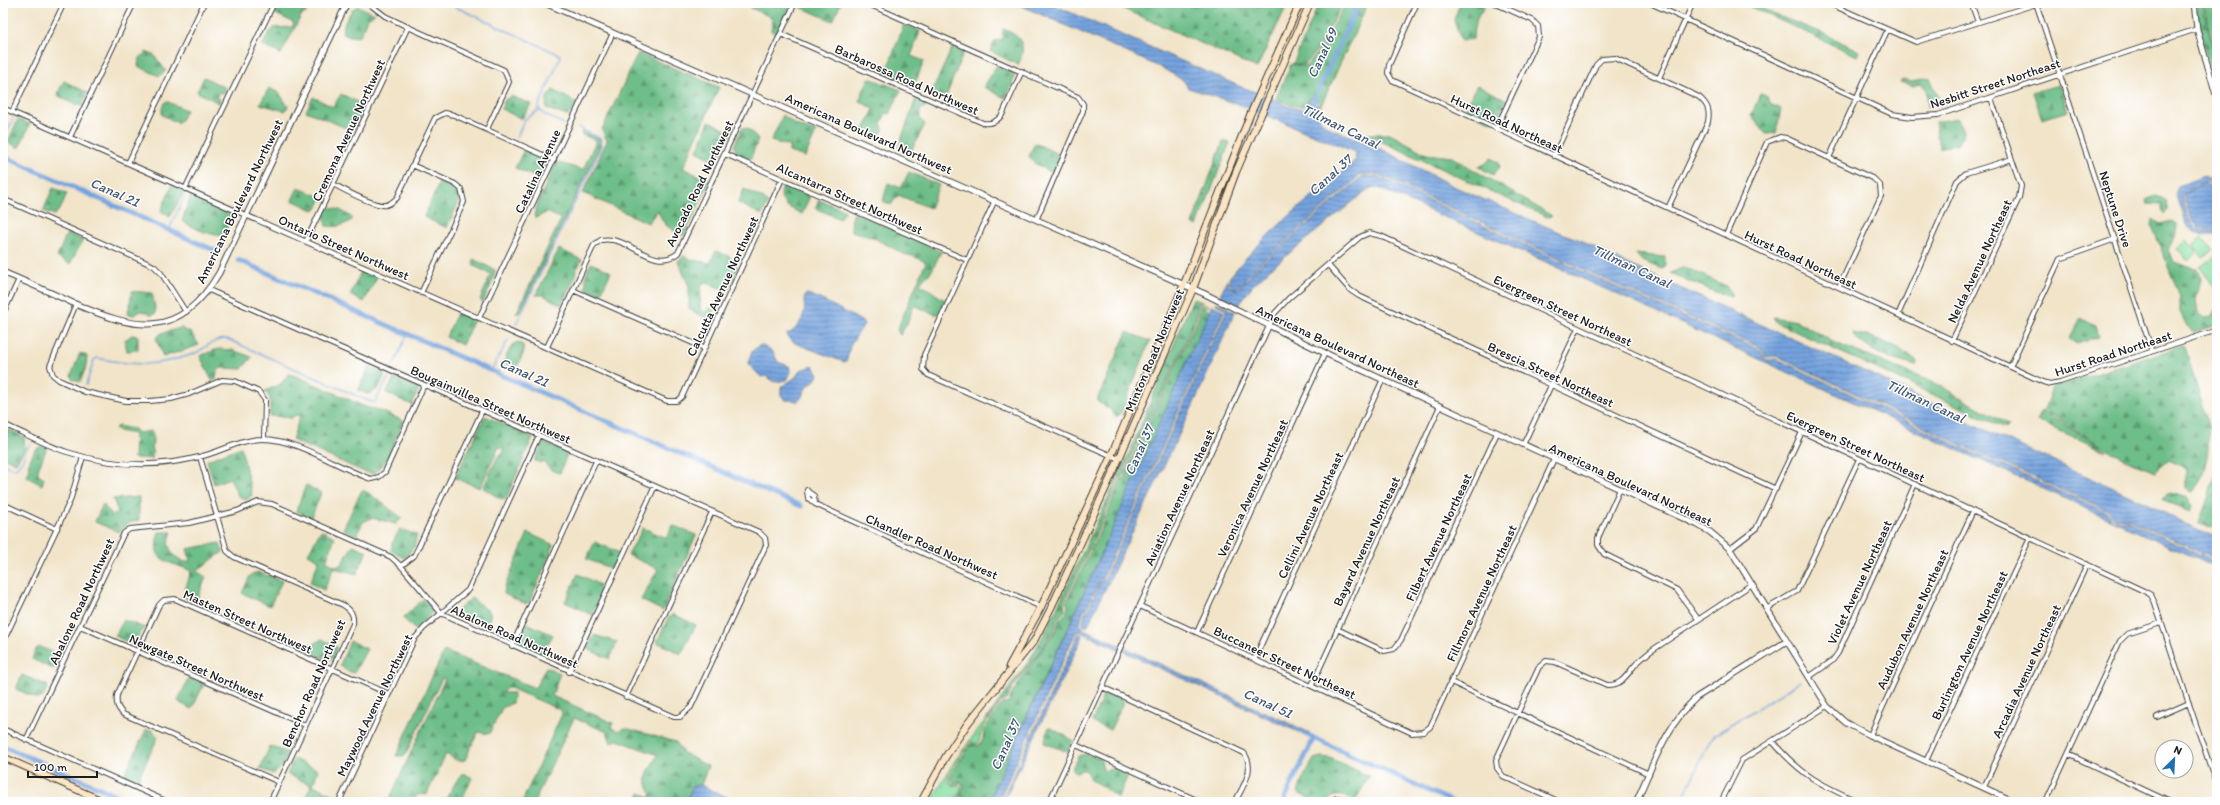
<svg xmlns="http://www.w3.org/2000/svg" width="2220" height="805" font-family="Itim,sans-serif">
  <defs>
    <pattern id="grass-tufts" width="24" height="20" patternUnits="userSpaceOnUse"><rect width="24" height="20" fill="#88dfa3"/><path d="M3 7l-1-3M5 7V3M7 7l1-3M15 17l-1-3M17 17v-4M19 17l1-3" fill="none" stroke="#75bf8c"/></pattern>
    <pattern id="forest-firs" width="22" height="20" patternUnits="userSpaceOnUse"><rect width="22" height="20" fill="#6ebe89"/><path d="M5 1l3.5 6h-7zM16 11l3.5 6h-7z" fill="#5a9a6f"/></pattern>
    <pattern id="water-rules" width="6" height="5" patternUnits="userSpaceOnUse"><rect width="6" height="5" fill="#75a3de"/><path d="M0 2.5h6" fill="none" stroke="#5f84b3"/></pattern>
  </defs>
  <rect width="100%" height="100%" fill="#fff"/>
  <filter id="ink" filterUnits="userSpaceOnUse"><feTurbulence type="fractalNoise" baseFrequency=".025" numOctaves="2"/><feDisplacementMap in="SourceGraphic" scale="8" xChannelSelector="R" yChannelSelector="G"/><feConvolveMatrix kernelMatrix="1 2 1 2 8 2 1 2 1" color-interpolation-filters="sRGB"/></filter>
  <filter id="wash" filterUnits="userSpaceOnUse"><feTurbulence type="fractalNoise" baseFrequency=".012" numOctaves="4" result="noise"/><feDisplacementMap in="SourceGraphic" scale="16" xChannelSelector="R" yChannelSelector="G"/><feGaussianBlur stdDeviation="0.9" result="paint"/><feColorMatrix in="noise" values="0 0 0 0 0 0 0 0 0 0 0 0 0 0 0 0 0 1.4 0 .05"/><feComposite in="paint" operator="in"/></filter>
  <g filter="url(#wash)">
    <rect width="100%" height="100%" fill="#f1e4c9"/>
    <!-- grass -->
    <path fill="url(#grass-tufts)" stroke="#527e60" d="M992,711L982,730L978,744L970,741L947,779L953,786L959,784L962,787L954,802H931L954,762Z"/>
    <!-- forest -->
    <path fill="url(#forest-firs)" stroke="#456d52" d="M279,3H292L307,9L306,13L301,16L281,54L262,46L269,33L274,28L292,27L294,23L274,13Z
      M751,3H787L791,5L776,34L771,31L773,18L751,8Z
      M801,3H841L833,21L800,7Z
      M1110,3H1288L1257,68Z
      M1319,3H1343L1317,50L1305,65L1293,64Z
      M1346,3H1368L1319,110V102L1310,98L1302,107L1290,105L1276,98L1291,64L1306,67L1318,52Z
      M1460,3H1480L1485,6C1477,17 1473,25 1473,39L1461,41L1454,20Z
      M1742,3H1754L1773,14L1823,33L1859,51L1857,56Z
      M2197,3H2203C2206,29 2217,55 2217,82L2214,84L2199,28Z
      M2205,3H2217V62L2207,21Z
      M358,6L375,14C363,17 366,29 358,37L349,36L342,33C344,23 349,10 358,6Z
      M904,24L920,31L911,56L924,61L916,81L910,85L885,75Z
      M1003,29C1022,36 1027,45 1018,65L990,51L995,41L1002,40Z
      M953,46L964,51L945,99L931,94Z
      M146,52L154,55L166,71L159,76L138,66L139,59Z
      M638,53L719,87L683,168L710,181L684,236C670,229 663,226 658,210L648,223L583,193L607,141L602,130Z
      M997,65L1011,71L1014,76L1012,86L1005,98L984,87Z
      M204,77L226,88L224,93L219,92L216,98L220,99L219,103L197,92Z
      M869,78L901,90L890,114L886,113L881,123L883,130L878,139L863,132L874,109L859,101Z
      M1930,78L1939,98L1928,108L1926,89L1921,84L1912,86L1900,82L1902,80L1912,82Z
      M64,81L88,93L82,106L75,105L57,95Z
      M1477,85L1507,100L1498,118L1493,122L1465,111Z
      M2059,85L2068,111L2042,119L2033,92Z
      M269,88L279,93L288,106L285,111L260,104Z
      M553,90L577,103L571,113L567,116L547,109C545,101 547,95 553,90Z
      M341,94L364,105V110L353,131L306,111L313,97L333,107Z
      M1760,94L1766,96L1770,104L1781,109L1776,133L1766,134L1751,116Z
      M511,96L531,104L522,119L501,109L505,100Z
      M916,99L924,101L929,105L920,110V119L925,124L910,153L898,148Z
      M166,101L186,110L181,120L178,123L162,115V108Z
      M783,115L796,125L816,132L805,157L789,152V146L771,141Z
      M1958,118L1964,134L1959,143L1939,149L1935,122Z
      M18,119L30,124L19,148L8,142Z
      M709,121L732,133L723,146L724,151L713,160L697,151Z
      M742,128H746L752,132L758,140L750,160L738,155L734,146Z
      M582,131L600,140V146L520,312L516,314L561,219L547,212L536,218L534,215C539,196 549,180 556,162L583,170L596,141L581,134Z
      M1365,134H1391L1426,154L1452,157L1552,216L1547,217Z
      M1223,142H1230L1197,226L1192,224Z
      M1035,143L1060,155L1053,173L1034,163L1029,156Z
      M524,150L539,156L547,163L539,179L515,168Z
      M1491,158L1498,162L1500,167L1493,175L1479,167L1485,164Z
      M909,172L939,185L930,208L898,195L891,205L883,201L888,183L901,188Z
      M440,181L452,187L461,197L447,228L424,217Z
      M172,185L184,192L170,217L161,211Z
      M783,187H789L810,196L802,214C790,208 776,203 783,187Z
      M53,188L67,193L62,206L55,215L43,211Z
      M298,188L317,195L321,200L317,209L313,210L292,200Z
      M744,189L764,199L768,203L762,215L738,203Z
      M191,195L233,216L224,236C209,235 195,229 182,221Z
      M2156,196L2165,200L2168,211L2165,214L2162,205L2147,204L2146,200Z
      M819,200L842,209L845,211L840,219L815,208Z
      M328,208C339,208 345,212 353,219C345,225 337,228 326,226L324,215Z
      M856,213L941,252L931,272L923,279L920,285C929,288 936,295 945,300L939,314H934L914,305L908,322L900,335L897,330L926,262L913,256L904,254L872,237L854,232L851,230L852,215Z
      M2153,219L2160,224L2172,221L2177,224L2176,235L2169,249L2174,262L2197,270L2201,279L2196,299L2198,313L2205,318L2211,317L2217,306V325L2194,332L2187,326L2180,312V297L2152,226Z
      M67,233L83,240L70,264L57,257Z
      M559,249L582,260L575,272L576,276L561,305L543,295H536Z
      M716,251L729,256L738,268L728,291L704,282L701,287L700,309L705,312L710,308L714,310L712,317L707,319L689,309V286L678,261L684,256L692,260L710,263Z
      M1636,254L1665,257V266L1662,269L1642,261Z
      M473,259L495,270L494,278L483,303L480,300L491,274L474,266Z
      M591,263L611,272L600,295L586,289V274Z
      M1685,267L1726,286L1732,296L1715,292L1670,273Z
      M362,270L377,277L364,302L350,295Z
      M132,291L152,293L156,313L151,315C145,310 140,310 134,315L128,314Z
      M1193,298L1208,305L1209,307L1201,302L1199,303L1196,318L1180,354L1128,462L1124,470L1126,473L1124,476L1119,477L1102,522L1064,602L1065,611L1057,619L1054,630L1036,657L1012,688L1007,700L1001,702L988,721L992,711L1029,661L1047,629L1131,449Z
      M1201,304L1209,311L1201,332L1076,610L1017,736L1005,767L988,802H956L964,786L959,782L954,784L949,779L971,743L979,746L983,739L984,730L1002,704L1009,702L1014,690L1056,630L1059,620L1067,612L1068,605L1066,603L1104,523L1121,478L1125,479L1128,473L1126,471L1130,463L1198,319Z
      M457,313L474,320L462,345L446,337Z
      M1773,317L1797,321L1833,342L1935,383L2009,425L2005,428L1777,323Z
      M2081,318L2095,326L2098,337L2077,344L2069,339Z
      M181,328L191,333L199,345L163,357L156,338L162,333Z
      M1127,332L1150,341L1121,413L1116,417L1110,409L1098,402L1097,400Z
      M1852,333C1875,336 1899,347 1917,362L1916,366C1893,360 1867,352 1852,333Z
      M132,335L138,336V350L127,351L125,340Z
      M517,342L523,345L524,352L518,365L513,368L503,363L512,345Z
      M2182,346L2185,347L2208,424C2210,448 2207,472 2193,492L2186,489V468L2169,460L2155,472C2114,457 2081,432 2044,410L2052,388Z
      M218,349L232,350L252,357L242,369L221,368L217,372L216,380L212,381L200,356Z
      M80,353L87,356L86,367L80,382L72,379L71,376Z
      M369,367L385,374L378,389L368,394L358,391Z
      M289,374L301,378L368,408L376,409L404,421L387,459L374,474L362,471L292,440L300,416L295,415L292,418L270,416V398L265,391L281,384Z
      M395,378L417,387L418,391L412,405L386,393Z
      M2042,411L2100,446L2106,451L2037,421Z
      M485,416L533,437L506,499L499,498L483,488L498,456L503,454L504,449L499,447L480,488L455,478Z
      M118,426L134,429L138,433L151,431L153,435L152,459L134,458L135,434L119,431L115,428Z
      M3,427L24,437L25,449L16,463L3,457Z
      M544,443L568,452L560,473C553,472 547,468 544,461L540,463L534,460Z
      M41,446L47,447L38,470V474L44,478L42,485L27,477L30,468L28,465L34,451Z
      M241,447L252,495L246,500L238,496L230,478L214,484L207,460Z
      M2217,471V531L2199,523Z
      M306,485L321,493L311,518L296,511Z
      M362,490C370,492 393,512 402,518L396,524L372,518L363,522L356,536L343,529C350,516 355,503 362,490Z
      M2169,493L2188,498L2192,506L2190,511L2166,502L2163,498Z
      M139,497V520L129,523L119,532L95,522L103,504L112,516L118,512L113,499Z
      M672,525L696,535L663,611L641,600L658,569L628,555L643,528L667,538Z
      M400,529L417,535L414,547L404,558L391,551L392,543Z
      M321,530L335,537L326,561L335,566L341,565L353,545L367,551L357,574L334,568L324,590L310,583L319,560L308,554Z
      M159,532H172L168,544L173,555L184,562L190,561L187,549L220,543L223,552L196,571L206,577L196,602L183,597L191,571C172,561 148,564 159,532Z
      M528,533L554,545L530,601L526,604L504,594L505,586Z
      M595,542L620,553L612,569L586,559Z
      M258,572L282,581L270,606L242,593L250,576Z
      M578,574L600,585L604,590L592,615L565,602Z
      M471,598L490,612V622L484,627L456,615L457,611Z
      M423,599L432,607V613L415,630L403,618Z
      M673,614L696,625L681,654L657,642L668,618Z
      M124,620L145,628L132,644L115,636Z
      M527,623L553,635L541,655L521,645L519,639Z
      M594,635L617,642L610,659L587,649Z
      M322,639L337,647L332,659L326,660L309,651L315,643Z
      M350,641L367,649L354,673L345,670L340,665Z
      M40,647L62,656L57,667L53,669L32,659L36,649Z
      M444,651L535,688L546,667L560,673L552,696L613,723L611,728L619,731L625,728L676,742L683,753L708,766L701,785L693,787L685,802H635L640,793L650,797L652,795C641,779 649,769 658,755L617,740L611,743L607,732L574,718L534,802H522L562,714L561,710L510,688L505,689L502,693H514L512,703L502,708L489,734L478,732L465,760L458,761L446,754L427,794L417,795L415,799L420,802H393L389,800L445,679L442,678L405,756H396Z
      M22,675L48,686L43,697L38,699L16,689Z
      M189,678L204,684L192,709L180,703L178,700Z
      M1107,694H1113L1124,701L1110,730L1092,722L1103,696Z
      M1049,727L1073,740L1068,752L1044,743Z
      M146,730H152L158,737L136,784L123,777Z
      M270,746L288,753L282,767L273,774L260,768Z
      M1085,754L1100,758L1104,772L1115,767L1129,773L1118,798C1108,792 1101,784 1090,780L1086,770H1081L1077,773L1072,769L1078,756Z
      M1321,757L1330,758L1369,776L1355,801C1344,796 1335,792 1327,802H1316L1298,793L1302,780L1314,759Z
      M294,759L318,770L313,785L336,796L334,802H304L311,785L287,774Z
      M464,773L472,778L461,802H437L446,799L457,780Z"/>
    <!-- pitch -->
    <path fill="#88dfa3" stroke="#527e60" d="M2202,237L2213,250L2203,258L2193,245Z
      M2187,240L2197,252L2188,261L2177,248Z
      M2215,256L2217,258L2216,289L2200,267Z"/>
    <!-- water -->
    <path fill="url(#water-rules)" stroke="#48607d" d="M1015,3H1049L1239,86L1272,98L1289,107L1303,110L1309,100L1317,104L1320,119L1328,127L1385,151L1453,186L1561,233L1578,239L1627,264L1879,378L2002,438L2146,503L2199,531L2217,537V560L2126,518L2115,519L2106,509L1979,453L1777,356L1766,357L1761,348L1617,285L1380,175L1362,174L1259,264L1236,289L1230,284L1229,278C1264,233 1312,197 1356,160L1355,152L1241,105L1188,88L1184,81L1164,69Z
      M1363,176L1379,177L1616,287L1760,350L1766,360L1777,359L1978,455L2105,511L2114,521L2126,520L2217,563V568L1557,267L1376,187L1366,191L1270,269L1252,286L1237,307L1219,297L1227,280L1229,286L1237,290L1260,265Z
      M2204,176L2215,180L2217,206L2214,198L2213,186L2207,181L2181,195C2189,216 2188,236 2217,230V234L2202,235L2186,226L2183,213L2175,195L2178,186Z
      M2206,183L2211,187L2212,199L2217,211V228C2190,234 2191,215 2183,195Z
      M806,294C814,294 854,317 863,322L864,324L850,346L847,360L844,362L797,344L789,339L787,334C795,332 803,320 804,312C806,305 802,302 806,294Z
      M1217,302L1235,312L1196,399L1087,627L1083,625L1085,612L1089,609L1100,582L1104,580L1226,312L1225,309L1216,304Z
      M1212,305L1224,311L1102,579L1099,581L1087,608L1083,611L1080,625L1082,628L1310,733L1307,736L1079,631L1076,632L998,802H988L1076,610Z
      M762,345L773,352L778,362L789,366L791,372L787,380L775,382L766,376L761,377L749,365C749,355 752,348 762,345Z
      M813,366L818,374C816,381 812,382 807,387C803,391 803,398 798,401L785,400L781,395V387L796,377L800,370Z
      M1079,633L1083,636L1003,802H1001Z
      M701,785L737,802H686L693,786Z"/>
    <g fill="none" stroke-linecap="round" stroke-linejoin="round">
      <!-- stream -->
      <path stroke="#75a3de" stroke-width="1.5" d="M447,3L560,55V58L538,108L545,115L564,124
        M517,137L525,119L539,110
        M3,141L14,117
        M169,230L185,195
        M516,324L602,146L601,139L578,127
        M394,364L407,335
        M491,371L508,340
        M86,385L94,360L97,358C135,366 157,367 193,354C205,349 214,338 227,339L371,402H375L389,377
        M3,464L15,469L22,461L30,443
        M1681,802L1710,740L1716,734L1801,681"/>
      <!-- canal -->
      <path stroke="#75a3de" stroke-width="5" d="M1318,91L1359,3
        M1311,107L1315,97
        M3,156L216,251
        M238,260L801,506
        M1303,733L1453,802
        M3,746L132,802
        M1283,802L1314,738"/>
    </g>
  </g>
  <g filter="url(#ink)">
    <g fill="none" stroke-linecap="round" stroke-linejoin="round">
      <defs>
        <path id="minor" d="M368,3L385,16L408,27L504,70L509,82L487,129
          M866,3L1078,97L1083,104V111L1037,218
          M1417,3L1389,65L1388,73L1392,80L2043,382L2050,384L2060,382L2217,330
          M1494,3L1532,20L1538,26L1539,37L1496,129
          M1650,3L1892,114L1912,117L1938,115L2197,29
          M1828,3L1916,42L2036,4
          M1971,3L1978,22
          M2036,3L2152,351
          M781,34L983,123C992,124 996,122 1002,115L1022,71
          M1659,78L1693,3
          M3,108L667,401H677L682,397L782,179
          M12,112L64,3
          M70,137L134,3
          M725,154L967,260
          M1554,156L1596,65L1602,59L1615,58L1699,97C1708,105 1710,110 1708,122L1668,208
          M1829,158L1887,31
          M128,163L204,3
          M412,165L455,184L461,189L464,202L421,293
          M333,184C344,190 375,207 386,205C391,204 393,201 397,198L435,118L445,113L454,115L554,160
          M185,189L274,3
          M3,199L154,266L161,273L186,312
          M995,200L924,355L923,369L928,375L1119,459
          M1726,235L1767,142L1780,137L1786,138L1874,179L1880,185L1881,196L1839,287
          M306,241L408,27
          M1328,265L1350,290L1359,296L1776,489
          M573,290L704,348
          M76,304L50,366L53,375L59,380L85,392L126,401H150L171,399L189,394L222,380L235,381L259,392L265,400L264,439
          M3,314L19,279
          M1898,315L1957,181L1966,173L2012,159
          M479,318L613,33
          M1952,341L2019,198L2021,186L1991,98
          M547,347L594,245L601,240C628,234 653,273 678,253L795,3
          M2010,367L2060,259L2115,239
          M3,424C24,433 45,445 67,452C110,466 156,468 199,457C221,452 240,439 263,439C297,439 338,468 371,479L379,477L385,472L424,385
          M1523,445L1578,328
          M200,457L227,551L234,557L343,605C351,610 354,614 353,624L270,802
          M1620,489L1598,538V545L1604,554L1677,590L1698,619
          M807,490L808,498L815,504L1041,607
          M807,491L814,496L815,504
          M3,504L57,529
          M1730,549L1756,529L1802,432
          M401,566L414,556L418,548L482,411
          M1140,606L1412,733L1423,732L1430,727L1554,459
          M1768,608L1797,591L1859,459
          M80,626L305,725
          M1337,629L1384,651L1394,649L1401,640L1497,433
          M1197,632L1325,353
          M3,642L70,501L83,457
          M512,646L596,461
          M1255,658L1383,379
          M569,672L655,486
          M1809,677L1832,661L1838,653L1915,484
          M1451,682L1649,774
          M1312,685L1440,406
          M1102,687L1244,753C1256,769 1243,786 1235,802
          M626,697L712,512
          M2157,717L2189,703
          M3,729L168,802
          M1870,735L1973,511
          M26,740L124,533L130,529L189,523L237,511L258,502L272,504L391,557L401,566L441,613L674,717H680L691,707L766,545L765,538L759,532L209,290
          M1772,741C1801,775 1819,784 1859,802
          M1076,745L1201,802
          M2068,754L2170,802
          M1926,761L2030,538
          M279,782L123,714C117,707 116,704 117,695L159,605L164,600L175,599L389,694
          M1984,787L2087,564
          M339,802L415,638L424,628L468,590L539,435
          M1049,802L1275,313L1289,298L1360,237L1369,233L1381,236L2144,591L2151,595L2154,601L2217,786
          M1328,802L1337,798L1351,802
          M1560,802L1503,776L1497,768L1496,760L1539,667L1546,661L1555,662L1607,685C1622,686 1627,674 1636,664C1641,659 1646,655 1651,651L1752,584
          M1721,802L1742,760L1827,706
          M2046,802L2120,641L2127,634L2161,623
          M2210,802L2217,799"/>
        <path id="tertiary" d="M545,3L1205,294L1325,353L1698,525L1710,532L1730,549L1827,706L1846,723L1869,735L2015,802
          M2194,3L2197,29L2217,98
          M3,272C26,282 50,292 73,303C135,330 179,341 219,273L347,3
          M1636,802C1653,765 1666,725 1697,697L1787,641"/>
        <path id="secondary" d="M1009,666L1041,607L1111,456L1184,284L1250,115L1300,3
          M3,757L105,802
          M921,802L946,756L968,723L1034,641L1051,608L1119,459L1193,289L1236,172L1310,3"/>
      </defs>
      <!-- minor casing -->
      <use href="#minor" stroke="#3c3a36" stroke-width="6"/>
      <!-- tertiary casing -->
      <use href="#tertiary" stroke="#3c3a36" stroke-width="7"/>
      <!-- secondary casing -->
      <use href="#secondary" stroke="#3c3a36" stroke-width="8"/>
      <!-- minor -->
      <use href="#minor" stroke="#fff" stroke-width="4"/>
      <!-- tertiary -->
      <use href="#tertiary" stroke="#fff" stroke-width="5"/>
      <!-- secondary -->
      <use href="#secondary" stroke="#fce5c4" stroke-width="6"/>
    </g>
  </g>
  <g text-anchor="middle" stroke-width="3" stroke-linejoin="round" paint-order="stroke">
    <!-- street labels -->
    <g font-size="13" fill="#1c1c1c" stroke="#fff">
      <text transform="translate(907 79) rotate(24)" y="5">Barbarossa Road Northwest</text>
      <text transform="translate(1995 83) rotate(-18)" y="5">Nesbitt Street Northeast</text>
      <text transform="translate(1507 123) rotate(25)" y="5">Hurst Road Northeast</text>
      <text transform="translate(348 130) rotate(-65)" y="5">Cremona Avenue Northwest</text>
      <text transform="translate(869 133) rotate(24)" y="5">Americana Boulevard Northwest</text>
      <text transform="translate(537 171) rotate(-65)" y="5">Catalina Avenue</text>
      <text transform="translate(699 183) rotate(-64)" y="5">Avocado Road Northwest</text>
      <text transform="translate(850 198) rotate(24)" y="5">Alcantarra Street Northwest</text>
      <text transform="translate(239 201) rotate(-64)" y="5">Americana Boulevard Northwest</text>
      <text transform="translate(2116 209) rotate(72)" y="5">Neptune Drive</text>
      <text transform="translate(344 247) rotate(24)" y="5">Ontario Street Northwest</text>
      <text transform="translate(1801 259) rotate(25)" y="5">Hurst Road Northeast</text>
      <text transform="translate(1979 261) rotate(-65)" y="5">Nelda Avenue Northeast</text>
      <text transform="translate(722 286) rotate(-65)" y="5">Calcutta Avenue Northwest</text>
      <text transform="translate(1563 310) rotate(25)" y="5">Evergreen Street Northeast</text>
      <text transform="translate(1338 346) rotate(25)" y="5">Americana Boulevard Northeast</text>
      <text transform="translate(1154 350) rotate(-67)" y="5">Minton Road Northwest</text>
      <text transform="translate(2113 353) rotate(-18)" y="5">Hurst Road Northeast</text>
      <text transform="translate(1551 374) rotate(25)" y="5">Brescia Street Northeast</text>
      <text transform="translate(491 404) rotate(24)" y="5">Bougainvillea Street Northwest</text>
      <text transform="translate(1856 446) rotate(25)" y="5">Evergreen Street Northeast</text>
      <text transform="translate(1631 484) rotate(25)" y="5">Americana Boulevard Northeast</text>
      <text transform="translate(1252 488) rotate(-65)" y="5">Veronica Avenue Northeast</text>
      <text transform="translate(1179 497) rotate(-65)" y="5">Aviation Avenue Northeast</text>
      <text transform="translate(1310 515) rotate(-65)" y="5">Cellini Avenue Northeast</text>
      <text transform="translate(1438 537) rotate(-65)" y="5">Filbert Avenue Northeast</text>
      <text transform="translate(1366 541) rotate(-65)" y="5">Bayard Avenue Northeast</text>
      <text transform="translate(932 546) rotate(24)" y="5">Chandler Road Northwest</text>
      <text transform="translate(1859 582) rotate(-65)" y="5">Violet Avenue Northeast</text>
      <text transform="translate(1481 593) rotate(-65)" y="5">Fillmore Avenue Northeast</text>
      <text transform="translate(81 601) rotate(-65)" y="5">Abalone Road Northwest</text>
      <text transform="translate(1912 619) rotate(-65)" y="5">Audubon Avenue Northeast</text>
      <text transform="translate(248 621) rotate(24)" y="5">Masten Street Northwest</text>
      <text transform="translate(515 636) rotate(24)" y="5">Abalone Road Northwest</text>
      <text transform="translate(1969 645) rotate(-65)" y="5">Burlington Avenue Northeast</text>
      <text transform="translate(1285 662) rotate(25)" y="5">Buccaneer Street Northeast</text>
      <text transform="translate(197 667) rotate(24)" y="5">Newgate Street Northwest</text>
      <text transform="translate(2026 671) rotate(-65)" y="5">Arcadia Avenue Northeast</text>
      <text transform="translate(313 683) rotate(-66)" y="5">Benchor Road Northwest</text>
      <text transform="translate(374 705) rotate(-64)" y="5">Maywood Avenue Northwest</text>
    </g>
    <!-- water labels -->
    <g font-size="14" font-style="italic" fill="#445973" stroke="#fff">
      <text transform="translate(1322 53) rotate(-65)" y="5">Canal 69</text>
      <text transform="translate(1341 126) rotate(26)" y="5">Tillman Canal</text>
      <text transform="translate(1330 175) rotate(-42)" y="5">Canal 37</text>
      <text transform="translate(115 192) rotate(24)" y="5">Canal 21</text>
      <text transform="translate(1632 266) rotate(25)" y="5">Tillman Canal</text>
      <text transform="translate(524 372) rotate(24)" y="5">Canal 21</text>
      <text transform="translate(1926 401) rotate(25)" y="5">Tillman Canal</text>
      <text transform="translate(1139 450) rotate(-66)" y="5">Canal 37</text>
      <text transform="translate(1268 703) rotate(25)" y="5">Canal 51</text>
      <text transform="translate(1005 745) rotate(-66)" y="5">Canal 37</text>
    </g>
  </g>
  <!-- margin -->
  <rect width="2220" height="805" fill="none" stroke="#fff" stroke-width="16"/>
  <!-- north arrow -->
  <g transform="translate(2174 759) rotate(24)"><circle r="19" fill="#ffffff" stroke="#a4a4a4"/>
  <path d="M0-3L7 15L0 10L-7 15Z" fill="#1f6fb2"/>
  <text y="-6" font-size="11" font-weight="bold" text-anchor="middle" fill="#1c1c1c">N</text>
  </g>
  <!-- scale -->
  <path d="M28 771v6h69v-6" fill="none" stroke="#1c1c1c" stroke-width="2"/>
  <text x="34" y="771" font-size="12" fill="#1c1c1c" stroke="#ffffff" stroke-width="3" paint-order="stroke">100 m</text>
</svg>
